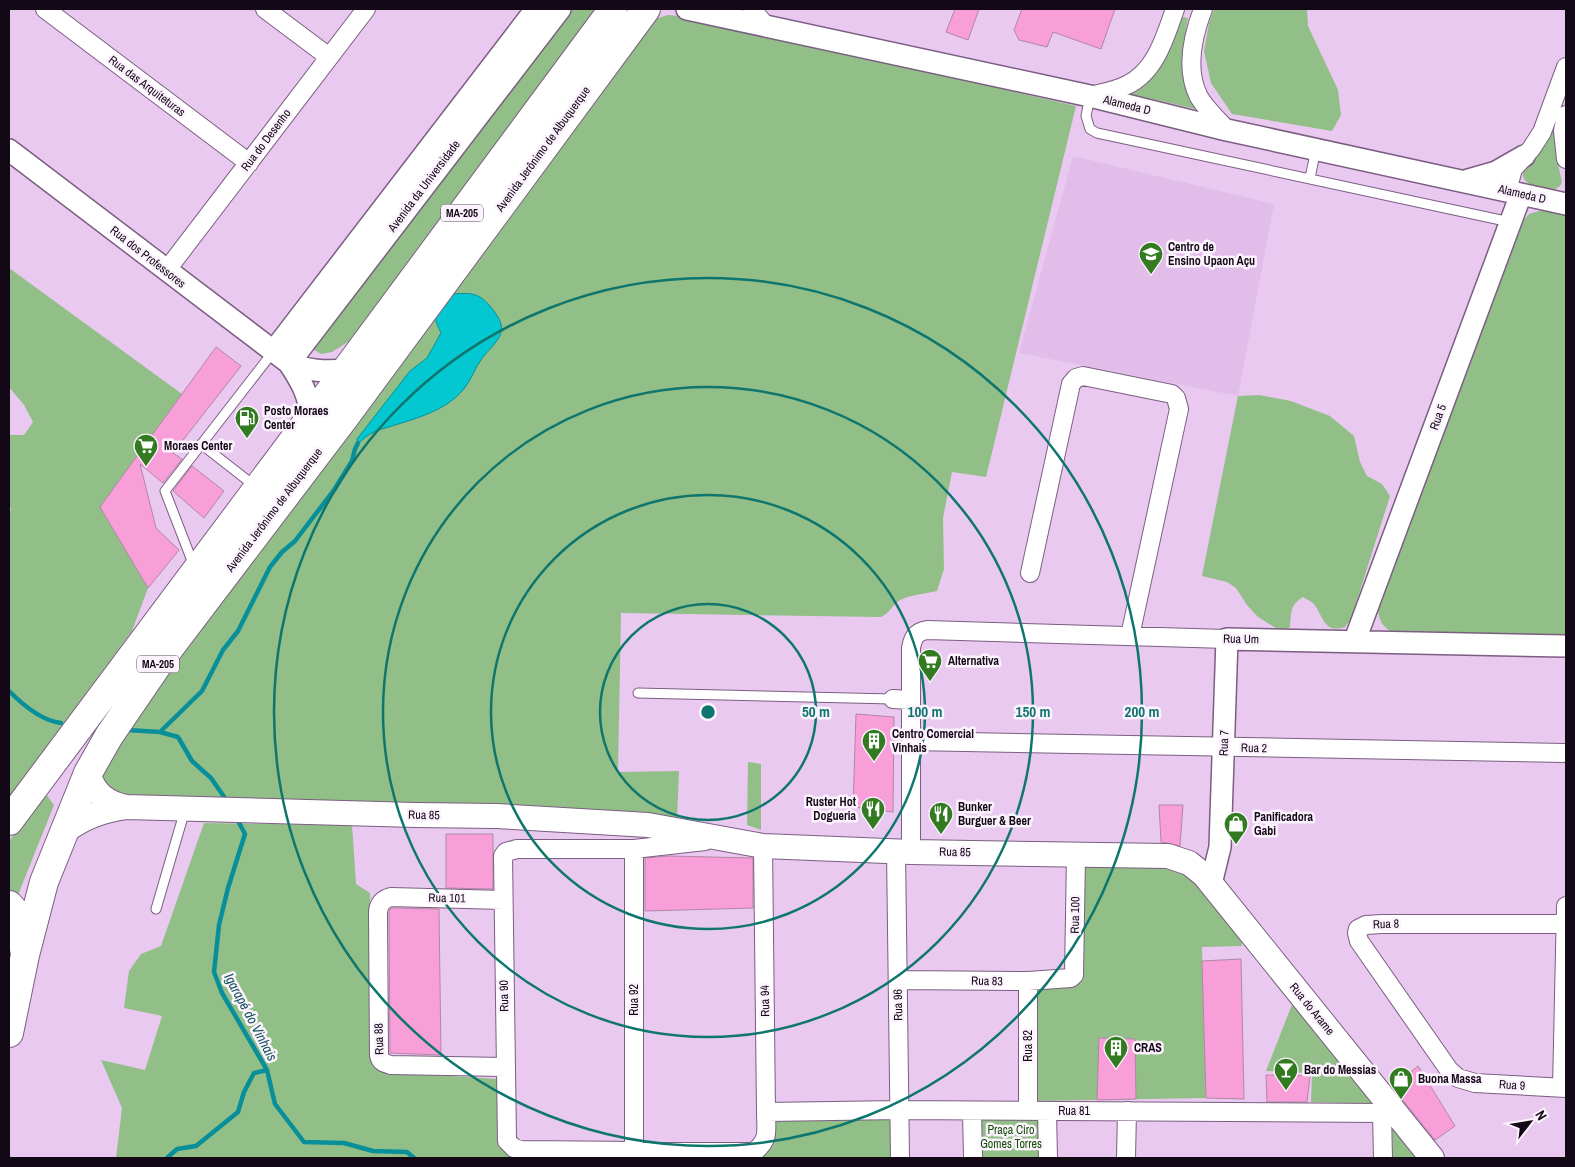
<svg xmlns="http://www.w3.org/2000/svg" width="1575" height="1167" font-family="'Archivo Narrow',sans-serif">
  <rect width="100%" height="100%" fill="#e9c9f0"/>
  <!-- built -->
  <path fill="#e2bdea" d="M1073,156L1274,204L1238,396L1019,353Z"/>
  <!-- green -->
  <path fill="#91bf87" d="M569,9H602L351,340L332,352L321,354L311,348Z
    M1214,9H1307L1308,26L1338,90L1341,115L1332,131L1232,114L1211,83L1204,51L1209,23Z
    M668,15L691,17L1076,106L986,477L952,472L943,518L944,569L937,591C925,594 905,595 896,603C890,609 890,612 881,617L621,613L618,772L679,771L677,819L122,808L89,773L651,20Z
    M1182,17L1188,18C1181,59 1175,75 1200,110L1131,94C1139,87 1147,81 1154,73C1169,57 1175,37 1182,17Z
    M1551,124H1557V159L1562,182L1560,186L1552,191C1542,188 1515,185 1525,167C1529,159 1538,154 1543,146C1547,139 1549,131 1551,124Z
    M1542,210L1566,216V635L1394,633C1382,627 1378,620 1378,606L1524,220L1529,214Z
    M9,268L182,394L100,507L148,588L132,631L9,798V512L11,510L9,503V435H24L33,422L24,405L9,387Z
    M1259,395L1291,401L1330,416L1354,436L1360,462L1367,476L1382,484L1390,496L1351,619L1345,627C1323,634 1324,616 1313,603C1310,601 1306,599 1303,597C1290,605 1291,613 1290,627L1282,632L1258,617L1247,605L1236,588L1227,582L1202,576L1238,396Z
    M748,762L761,764V830L747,825Z
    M45,793L54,805L18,895L11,896L9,894V841Z
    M204,823L352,825L356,884L370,893L372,1060L387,1072L498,1079L511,1156L518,1158H116L122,1108L101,1060L145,1070L162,1016L124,1008L129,971L141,954L161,946Z
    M1082,858L1181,867L1241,933L1242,946L1202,947L1206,1098L1035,1101L1034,989L1081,983Z
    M1293,1002L1377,1104L1311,1102L1312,1073L1266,1071Z
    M894,1112L895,1158H739L772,1118Z
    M1039,1115L1041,1158H982L981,1116Z
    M1392,1124L1420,1158H1393Z"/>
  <!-- water -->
  <path fill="#04c8d1" stroke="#088f99" d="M453,294C470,293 478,292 490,306C511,331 500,337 483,357C475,367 471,381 463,390C445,411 417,418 392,426C386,428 380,429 374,432C368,434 363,440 358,443L357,439L410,371L427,358L441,333C439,328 437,325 436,321C433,312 445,299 453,294Z"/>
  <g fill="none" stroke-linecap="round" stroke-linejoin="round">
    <!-- stream -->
    <path stroke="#088f99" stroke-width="4.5" d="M9,691C23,705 42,721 61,723
      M127,730L160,732L178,737L192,761L211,778L227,801
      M160,732L202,691L223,650L238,631L270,567L282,552L295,541L334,490L352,461L355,449L358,443
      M236,817L245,834L228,888L219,925L214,972L222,993L267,1070L275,1104L304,1142L344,1143L373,1151L407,1152L414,1158
      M167,1158L177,1149L196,1146L238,1112L244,1092L254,1073L267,1070"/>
  </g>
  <!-- building -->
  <path fill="#f89fda" stroke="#b187a2" d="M955,9H979L968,40L946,32Z
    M1022,9H1115L1101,49L1053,32L1047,47L1019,40L1014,30Z
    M216,347L241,366L173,453L182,459L163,483L140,464L156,528L179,550L148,588L100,507Z
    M192,466L224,491L204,518L173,491Z
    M856,714L894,717L893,812L853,807Z
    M1159,805H1183L1180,846L1161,842Z
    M446,834H493V889L446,888Z
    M669,856L753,858V908L645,911V858Z
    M392,908L439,909L441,1055L390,1053L389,913V910Z
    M1241,959L1244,1099L1206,1098L1202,961Z
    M1099,1038L1135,1039L1136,1099L1097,1100Z
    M1418,1066L1455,1126L1435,1140L1392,1087Z
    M1266,1075L1310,1076L1307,1102H1267Z"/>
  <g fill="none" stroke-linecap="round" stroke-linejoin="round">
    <defs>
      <path id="service" d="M1090,96L1086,116L1090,129L1097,133L1510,222
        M1310,178L1316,149
        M201,444L256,487
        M194,566L165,491L273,352
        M638,693L893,699
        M156,909L185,810"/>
      <path id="minor" d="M45,9L249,163
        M265,9L329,57
        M752,9L766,26
        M1203,9C1193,35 1185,70 1199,97C1206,109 1217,119 1227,130
        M1090,96C1102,93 1115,91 1127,85C1156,71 1165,37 1175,9
        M1566,115L1563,131L1566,159
        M1507,191L1513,169L1531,149L1542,132L1566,67
        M166,271L366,9
        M1030,573L1071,384L1076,378L1083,376L1172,394L1176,398L1179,409L1130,636
        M893,699L910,700
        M911,741L1566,753
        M705,841L634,849H517L506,852L503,856L507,1141L514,1148L521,1150L754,1152C770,1139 766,1131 766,1112L763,846
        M634,849V1151
        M896,851L900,1158
        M911,852V648C913,637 916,632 927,630L1227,639
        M503,900L391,897C383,899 378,904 378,913L379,1055C380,1062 384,1063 391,1065L505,1067
        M1566,924H1382L1366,925L1358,929L1357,933L1359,941L1449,1070L1458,1078L1475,1083L1566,1088
        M898,980L1028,981L1071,978L1074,975L1076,854
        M1028,981V1111
        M1562,1088L1566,906
        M972,1111L973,1158
        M1047,1111L1048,1158
        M766,1112L900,1110L1382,1113
        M1126,1158L1127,1111
        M1383,1158L1382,1113L1391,1107"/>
      <path id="tertiary" d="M687,9L1090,96L1227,130L1566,204
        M9,150L289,363C308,371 325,372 346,370
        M1468,180L1496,172L1524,156
        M273,352L536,9
        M289,363L560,9
        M289,363C301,381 309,395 311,417
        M1355,640L1521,194
        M1211,884L1220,847L1227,639L1566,646"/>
      <path id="secondary" d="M88,773C94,793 106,803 126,807
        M64,832C83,817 102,810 126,807L415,815L497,816L648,825L763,846L911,852L1168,856L1189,863L1204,875L1432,1158"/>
      <path id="primary" d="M9,821L346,370L613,9
        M9,905C21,917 24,933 24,949
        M9,1033L25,955L44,882L88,773L109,736L165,654L345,417L646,9"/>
    </defs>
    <!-- service casing -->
    <use href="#service" stroke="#7b5e81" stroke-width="11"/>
    <!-- minor casing -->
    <use href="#minor" stroke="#7b5e81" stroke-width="20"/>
    <!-- tertiary casing -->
    <use href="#tertiary" stroke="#7b5e81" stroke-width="24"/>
    <!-- secondary casing -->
    <use href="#secondary" stroke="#7b5e81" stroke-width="26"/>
    <!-- primary casing -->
    <use href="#primary" stroke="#7b5e81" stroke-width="30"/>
    <!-- service -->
    <use href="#service" stroke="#fff" stroke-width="9"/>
    <!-- minor -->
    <use href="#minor" stroke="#fff" stroke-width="18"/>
    <!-- tertiary -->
    <use href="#tertiary" stroke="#fff" stroke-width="21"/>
    <!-- secondary -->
    <use href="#secondary" stroke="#fff" stroke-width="24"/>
    <!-- primary -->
    <use href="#primary" stroke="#fff" stroke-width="28"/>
  </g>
  <!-- distance rings -->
  <g fill="none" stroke="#0f766e" stroke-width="2.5">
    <circle cx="708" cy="712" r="108"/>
    <circle cx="708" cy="712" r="217"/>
    <circle cx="708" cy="712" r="325"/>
    <circle cx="708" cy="712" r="434"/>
  </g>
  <!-- icons -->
  <defs>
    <symbol id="school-pin" viewBox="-11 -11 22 30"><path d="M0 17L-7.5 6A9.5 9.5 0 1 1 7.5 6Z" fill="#327b21" stroke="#fdf3ff"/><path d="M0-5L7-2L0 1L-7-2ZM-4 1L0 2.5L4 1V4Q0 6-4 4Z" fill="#fff"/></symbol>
    <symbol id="fuel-pin" viewBox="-11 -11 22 30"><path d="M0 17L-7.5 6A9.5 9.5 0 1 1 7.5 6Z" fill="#327b21" stroke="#fdf3ff"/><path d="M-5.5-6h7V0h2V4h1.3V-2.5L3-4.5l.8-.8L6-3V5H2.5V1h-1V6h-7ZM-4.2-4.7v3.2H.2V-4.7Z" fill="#fff"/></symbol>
    <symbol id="supermarket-pin" viewBox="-11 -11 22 30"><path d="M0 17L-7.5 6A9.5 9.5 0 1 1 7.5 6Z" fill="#327b21" stroke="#fdf3ff"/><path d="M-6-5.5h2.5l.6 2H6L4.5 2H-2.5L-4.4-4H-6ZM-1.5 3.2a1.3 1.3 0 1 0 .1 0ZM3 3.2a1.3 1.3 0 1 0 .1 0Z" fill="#fff"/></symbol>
    <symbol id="building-pin" viewBox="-11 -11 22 30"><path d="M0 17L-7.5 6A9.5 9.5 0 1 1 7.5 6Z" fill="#327b21" stroke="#fdf3ff"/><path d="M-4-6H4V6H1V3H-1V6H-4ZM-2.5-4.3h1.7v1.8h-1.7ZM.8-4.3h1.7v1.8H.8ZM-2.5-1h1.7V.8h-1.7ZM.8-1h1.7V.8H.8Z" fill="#fff"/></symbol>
    <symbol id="restaurant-pin" viewBox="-11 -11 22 30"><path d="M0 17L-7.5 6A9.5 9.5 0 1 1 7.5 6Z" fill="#327b21" stroke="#fdf3ff"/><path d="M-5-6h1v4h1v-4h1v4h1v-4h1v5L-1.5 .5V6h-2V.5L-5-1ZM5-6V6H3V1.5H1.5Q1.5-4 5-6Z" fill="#fff"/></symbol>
    <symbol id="shop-pin" viewBox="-11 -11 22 30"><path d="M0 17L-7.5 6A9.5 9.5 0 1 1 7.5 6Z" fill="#327b21" stroke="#fdf3ff"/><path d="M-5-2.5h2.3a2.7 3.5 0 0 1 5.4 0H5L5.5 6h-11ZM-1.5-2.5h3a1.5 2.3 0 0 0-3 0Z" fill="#fff"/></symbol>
    <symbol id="bar-pin" viewBox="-11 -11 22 30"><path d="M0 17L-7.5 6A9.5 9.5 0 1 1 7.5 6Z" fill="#327b21" stroke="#fdf3ff"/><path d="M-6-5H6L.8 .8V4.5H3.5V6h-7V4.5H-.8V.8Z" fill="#fff"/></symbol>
  </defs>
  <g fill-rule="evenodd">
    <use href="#school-pin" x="1137" y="240" width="28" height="38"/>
    <use href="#fuel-pin" x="233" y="404" width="28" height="38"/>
    <use href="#supermarket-pin" x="132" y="432" width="28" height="38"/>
    <use href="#supermarket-pin" x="916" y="647" width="28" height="38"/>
    <use href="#building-pin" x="860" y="727" width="28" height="38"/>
    <use href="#restaurant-pin" x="859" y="795" width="28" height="38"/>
    <use href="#restaurant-pin" x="927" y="800" width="28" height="38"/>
    <use href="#shop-pin" x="1222" y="810" width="28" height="38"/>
    <use href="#building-pin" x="1102" y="1034" width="28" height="38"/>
    <use href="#bar-pin" x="1272" y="1056" width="28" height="38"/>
    <use href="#shop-pin" x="1387" y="1065" width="28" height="38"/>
  </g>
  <g text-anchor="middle" stroke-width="5" stroke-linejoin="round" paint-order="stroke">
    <!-- shield labels -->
    <g fill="#fdf3ff" stroke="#594f5c" stroke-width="1">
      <rect x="441" y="204.5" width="42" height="17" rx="4"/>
      <rect x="137" y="655.5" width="42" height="17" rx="4"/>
    </g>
    <g font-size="11" font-weight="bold" fill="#130916">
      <text x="462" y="217">MA-205</text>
      <text x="158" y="668">MA-205</text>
    </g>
    <!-- street labels -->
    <g font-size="12" fill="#130916" stroke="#fdf3ff">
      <text transform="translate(147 86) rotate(37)" y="4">Rua das Arquiteturas</text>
      <text transform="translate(1127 105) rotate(14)" y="4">Alameda D</text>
      <text transform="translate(266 140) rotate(-53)" y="4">Rua do Desenho</text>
      <text transform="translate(543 149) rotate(-54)" y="4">Avenida Jerônimo de Albuquerque</text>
      <text transform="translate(424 186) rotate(-53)" y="4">Avenida da Universidade</text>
      <text transform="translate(1522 194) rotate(13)" y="4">Alameda D</text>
      <text transform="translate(148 257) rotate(38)" y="4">Rua dos Professores</text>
      <text transform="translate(1438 417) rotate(-70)" y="4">Rua 5</text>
      <text transform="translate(274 510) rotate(-53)" y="4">Avenida Jerônimo de Albuquerque</text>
      <text transform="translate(1241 639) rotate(1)" y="4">Rua Um</text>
      <text transform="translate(1224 743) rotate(-88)" y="4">Rua 7</text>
      <text transform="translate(1254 748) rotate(1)" y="4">Rua 2</text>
      <text transform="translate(424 815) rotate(1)" y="4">Rua 85</text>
      <text transform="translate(955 852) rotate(1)" y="4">Rua 85</text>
      <text transform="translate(447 898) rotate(1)" y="4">Rua 101</text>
      <text transform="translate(1075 915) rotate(-89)" y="4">Rua 100</text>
      <text transform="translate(1386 924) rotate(-2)" y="4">Rua 8</text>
      <text transform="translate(987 981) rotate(1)" y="4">Rua 83</text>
      <text transform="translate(504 996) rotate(-91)" y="4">Rua 90</text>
      <text transform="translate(634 1000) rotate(-90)" y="4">Rua 92</text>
      <text transform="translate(765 1001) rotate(-91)" y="4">Rua 94</text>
      <text transform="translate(898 1005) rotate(-91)" y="4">Rua 96</text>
      <text transform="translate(1312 1009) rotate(51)" y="4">Rua do Arame</text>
      <text transform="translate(379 1039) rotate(-92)" y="4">Rua 88</text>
      <text transform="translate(1028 1046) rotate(-90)" y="4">Rua 82</text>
      <text transform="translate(1512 1085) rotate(3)" y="4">Rua 9</text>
      <text x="1074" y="1115">Rua 81</text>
    </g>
    <!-- poi labels -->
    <g font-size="12" font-weight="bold" fill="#130916" stroke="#fdf3ff" text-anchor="start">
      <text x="1168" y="251">Centro de<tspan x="1168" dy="14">Ensino Upaon Açu</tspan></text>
      <text x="264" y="415">Posto Moraes<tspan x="264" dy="14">Center</tspan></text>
      <text x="164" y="450">Moraes Center</text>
      <text x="948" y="665">Alternativa</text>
      <text x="892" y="738">Centro Comercial<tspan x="892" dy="14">Vinhais</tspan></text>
      <text x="856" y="806" text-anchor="end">Ruster Hot<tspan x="856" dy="14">Dogueria</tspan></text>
      <text x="958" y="811">Bunker<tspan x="958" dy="14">Burguer &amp; Beer</tspan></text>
      <text x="1254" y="821">Panificadora<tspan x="1254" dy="14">Gabi</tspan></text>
      <text x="1134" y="1052">CRAS</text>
      <text x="1304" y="1074">Bar do Messias</text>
      <text x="1418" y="1083">Buona Massa</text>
    </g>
    <!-- park labels -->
    <g font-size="12" fill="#115200" stroke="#fdf3ff">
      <text x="1011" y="1134">Praça Ciro<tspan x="1011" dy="14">Gomes Torres</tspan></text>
    </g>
    <!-- water labels -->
    <g font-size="14" font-style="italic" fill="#105457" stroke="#fdf3ff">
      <text transform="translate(251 1017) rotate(62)" y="5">Igarapé do Vinhais</text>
    </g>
  </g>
  <circle cx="708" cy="712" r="8" fill="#0f766e" stroke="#fdf3ff" stroke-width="2.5"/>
  <g font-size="15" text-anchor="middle" font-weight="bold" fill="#0f766e" stroke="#fdf3ff" stroke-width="5" stroke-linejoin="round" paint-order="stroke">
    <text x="816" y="717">50 m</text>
    <text x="925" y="717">100 m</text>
    <text x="1033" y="717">150 m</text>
    <text x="1142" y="717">200 m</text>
  </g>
  <!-- border -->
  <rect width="1575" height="1167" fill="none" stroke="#130916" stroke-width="20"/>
  <!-- north arrow -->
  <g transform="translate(1530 1122) rotate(59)" stroke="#fdf3ff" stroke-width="4" paint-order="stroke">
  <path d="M0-4L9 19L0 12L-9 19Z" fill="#130916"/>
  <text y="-8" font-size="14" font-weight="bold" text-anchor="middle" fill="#130916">N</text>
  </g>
</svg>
